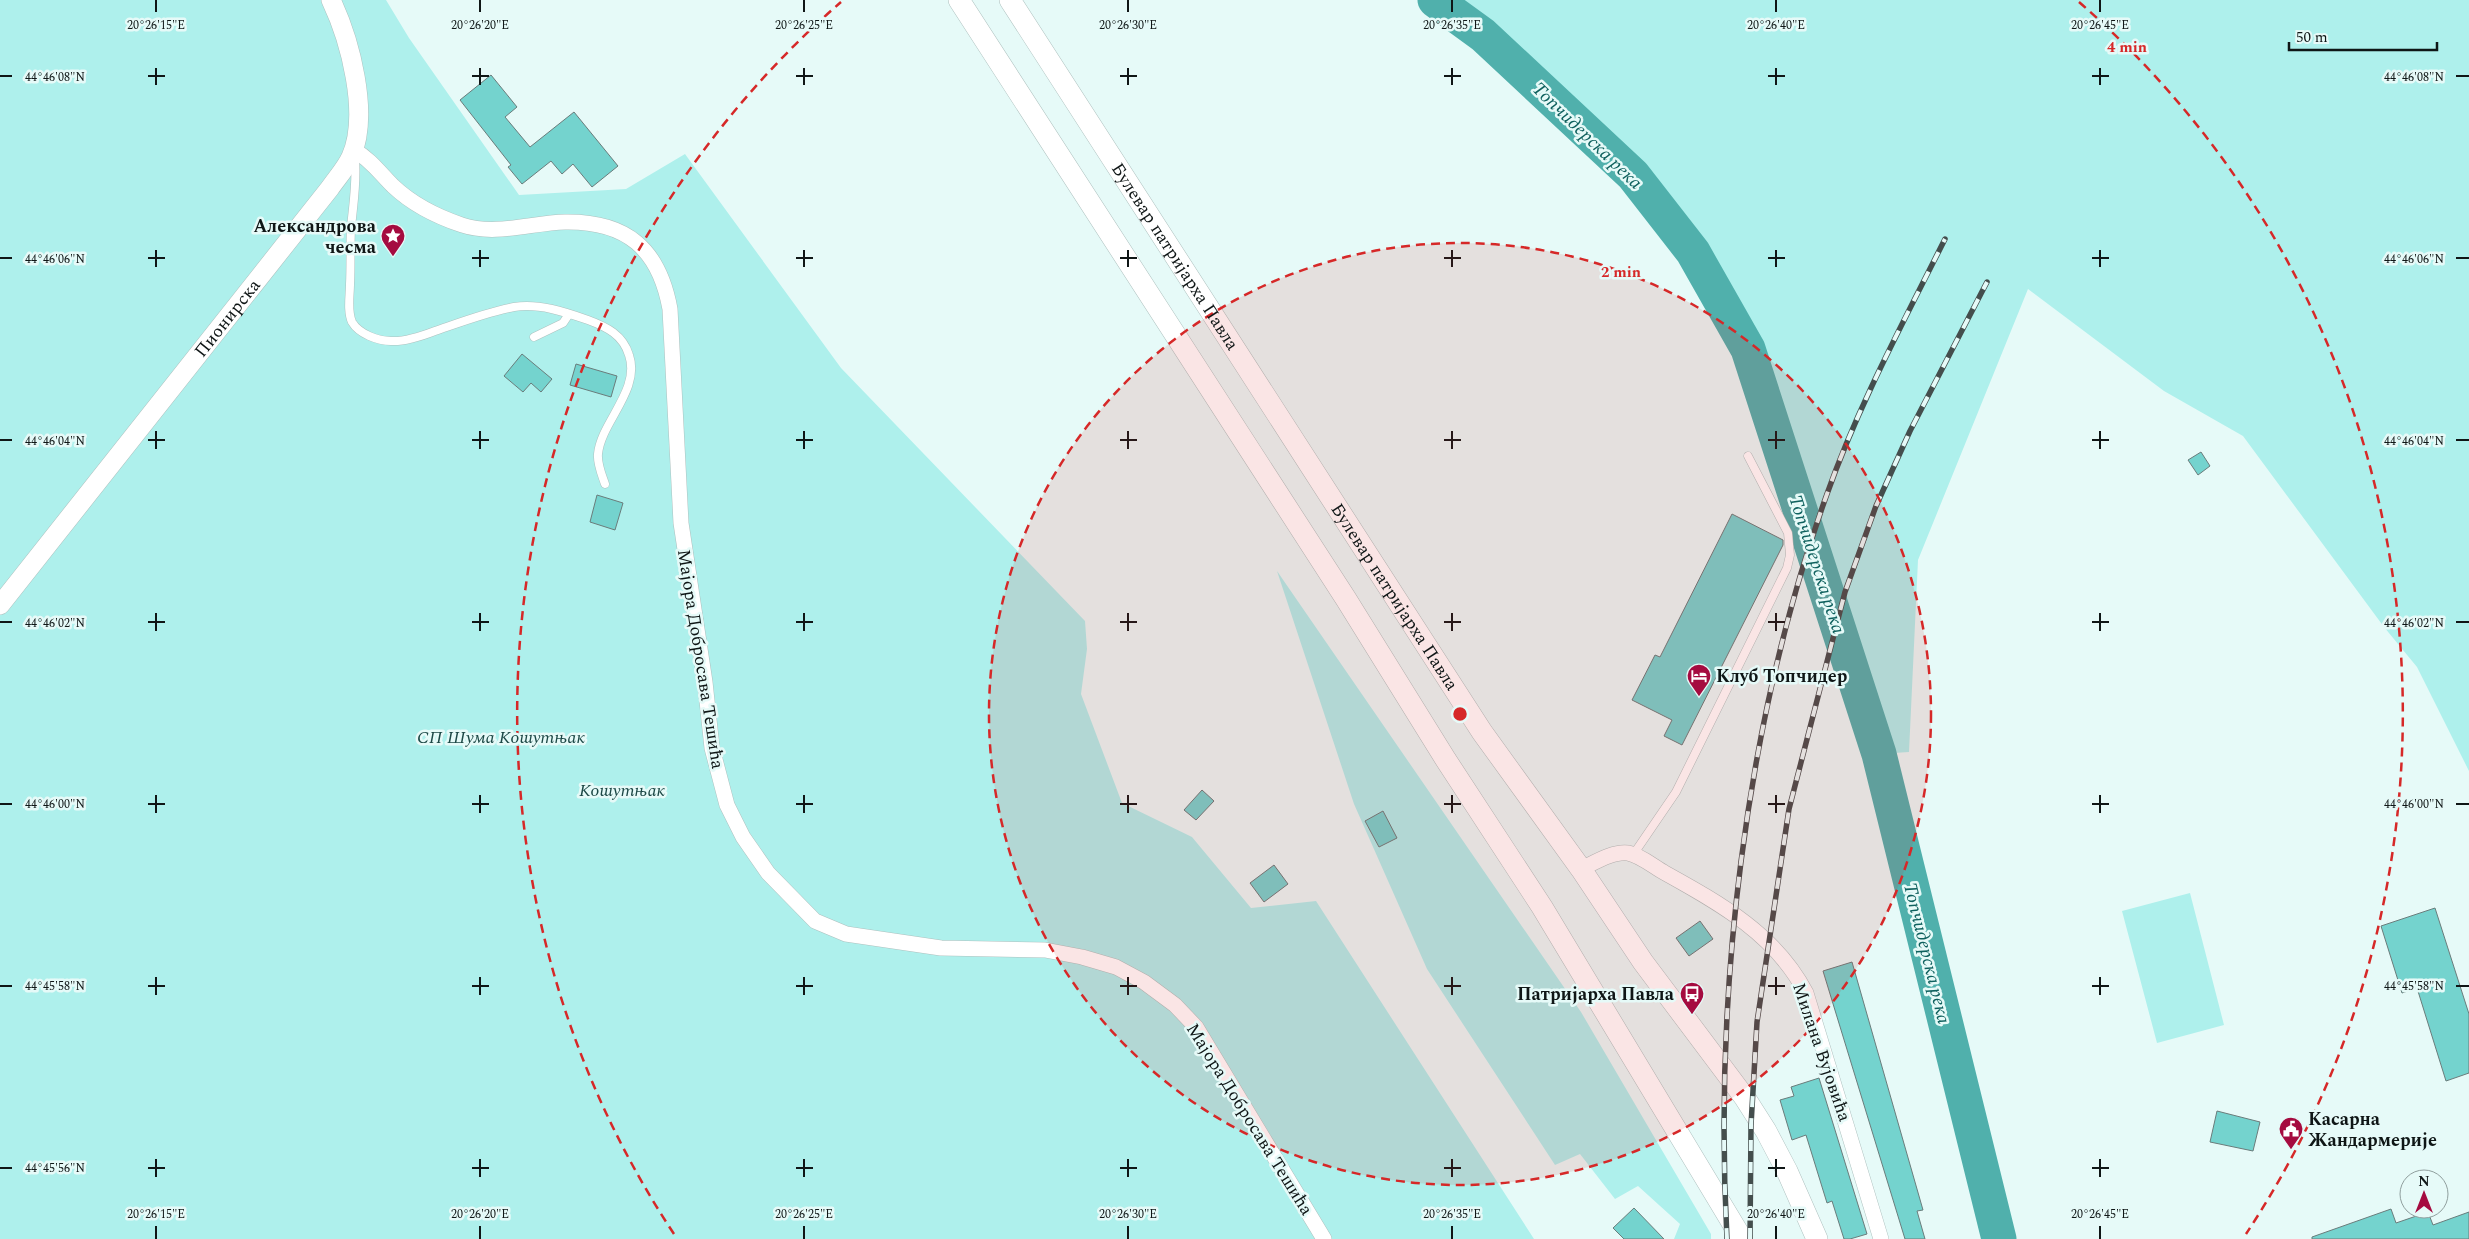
<svg xmlns="http://www.w3.org/2000/svg" width="2469" height="1239" font-family="Spectral,serif">
  <rect width="100%" height="100%" fill="#e6faf8"/>
  <!-- green -->
  <path fill="#aef0ec" d="M0,0H386L409,38L519,195L626,189L685,154L841,368L1085,621L1087,649L1081,694L1122,803L1192,837L1251,908L1316,901L1534,1239H0Z
    M1435,0H2469V771L2417,667L2384,627L2243,436L2164,391L2028,289L1918,560L1909,752L1879,754L1749,349L1693,252L1633,175L1483,35Z
    M1277,571L1581,1012L1711,1234V1239H1674L1680,1224L1638,1186L1615,1199L1580,1154L1555,1165L1427,969L1354,804Z
    M2190,893L2224,1025L2157,1043L2122,911Z"/>
  <g fill="none" stroke-linecap="round" stroke-linejoin="round">
    <!-- river -->
    <path stroke="#50b0ac" stroke-width="35" d="M1435,0L1483,35L1633,175L1693,252L1748,349L1879,754L1999,1239"/>
  </g>
  <!-- building -->
  <path fill="#74d3ce" stroke="#6a7c7b" d="M491,75L517,107L505,117L530,147L574,112L618,166L592,187L573,164L562,174L551,161L522,184L508,167L511,165L460,100Z
    M522,354L552,379L541,392L531,383L523,392L504,376Z
    M576,364L617,376L611,397L570,385Z
    M2201,452L2210,466L2198,475L2188,460Z
    M597,495L623,503L615,530L590,522Z
    M1732,514L1783,540V545L1682,745L1664,736L1672,720L1632,700L1655,655L1660,657Z
    M1202,790L1214,801L1196,820L1184,810Z
    M1383,811L1397,838L1379,847L1365,821Z
    M1274,865L1288,884L1264,902L1250,883Z
    M2435,908L2469,1014V1073L2446,1081L2417,988L2402,993L2381,926Z
    M1700,921L1713,939L1689,956L1676,938Z
    M1852,962L1923,1210L1917,1211L1925,1239H1905L1823,971Z
    M1819,1078L1867,1234L1850,1239H1844L1832,1201L1827,1203L1806,1135L1792,1140L1780,1100L1794,1096L1791,1087Z
    M2217,1111L2260,1122L2253,1151L2210,1142Z
    M1634,1208L1664,1239H1624L1613,1228Z
    M2391,1209L2396,1223L2428,1212L2433,1225L2469,1212V1239H2312V1237Z"/>
  <g fill="none" stroke-linecap="round" stroke-linejoin="round">
    <defs>
      <path id="service" d="M355,160C357,183 353,205 351,228C350,246 351,265 350,284C350,295 347,311 352,322C359,334 378,341 391,341C405,342 422,336 435,331C461,322 487,312 514,307C539,303 565,312 588,320C607,327 623,335 629,355C641,390 601,422 598,454C597,464 602,475 605,484
        M534,337L563,323L569,314
        M1633,855L1676,792L1787,568L1790,555L1788,533L1748,456"/>
      <path id="minor" d="M354,150C370,159 380,173 393,186C412,204 438,217 462,225C495,236 531,223 565,222C627,221 659,249 670,309L681,523L705,682L712,748L727,805L743,837L768,873L815,921L846,934L941,948L1045,950L1082,957L1116,967L1144,982L1175,1005L1196,1027L1324,1239
        M1581,869C1594,863 1613,851 1628,853C1640,855 1654,867 1665,873C1721,904 1776,935 1806,993L1881,1239"/>
      <g id="tertiary">
        <path id="s1" d="M0,605L330,188C337,178 346,168 351,157C370,114 350,40 331,0"/>
      </g>
      <g id="secondary">
        <path d="M959,0L1346,599L1446,760L1542,907L1742,1239"/>
        <path id="s2" d="M1010,0L1482,732L1581,869L1643,962L1745,1098L1766,1131L1787,1171L1817,1239"/>
      </g>
    </defs>
    <!-- service casing -->
    <use href="#service" stroke="#aec1bf" stroke-width="9"/>
    <!-- minor casing -->
    <use href="#minor" stroke="#aec1bf" stroke-width="16"/>
    <!-- tertiary casing -->
    <use href="#tertiary" stroke="#aec1bf" stroke-width="20"/>
    <!-- secondary casing -->
    <use href="#secondary" stroke="#aec1bf" stroke-width="22"/>
    <!-- service -->
    <use href="#service" stroke="#fff" stroke-width="8"/>
    <!-- minor -->
    <use href="#minor" stroke="#fff" stroke-width="15"/>
    <!-- tertiary -->
    <use href="#tertiary" stroke="#fff" stroke-width="19"/>
    <!-- secondary -->
    <use href="#secondary" stroke="#fff" stroke-width="21"/>
    <defs>
      <path id="rail" d="M1727,1239C1714,995 1744,725 1827,494C1858,406 1903,323 1945,239
        M1750,1239L1751,1125L1757,1022L1789,809L1845,592L1876,506L1910,431L1987,282"/>
    </defs>
    <!-- rail casing -->
    <use href="#rail" stroke="#444e4d" stroke-width="5.5"/>
    <!-- rail -->
    <use href="#rail" stroke="#e6faf8" stroke-width="4" stroke-dasharray="11" stroke-linecap="butt"/>
  </g>
  <!-- ticks -->
  <path fill="none" stroke="#0f1616" stroke-width="2" d="M156,0V12M480,0V12M804,0V12M1128,0V12M1452,0V12M1776,0V12M2100,0V12M156,68V85M480,68V85M804,68V85M1128,68V85M1452,68V85M1776,68V85M2100,68V85M0,76H12M148,76H165M472,76H489M796,76H813M1120,76H1137M1444,76H1461M1768,76H1785M2092,76H2109M2456,76H2469M156,250V267M480,250V267M804,250V267M1128,250V267M1452,250V267M1776,250V267M2100,250V267M0,258H12M148,258H165M472,258H489M796,258H813M1120,258H1137M1444,258H1461M1768,258H1785M2092,258H2109M2456,258H2469M156,431V449M480,431V449M804,431V449M1128,431V449M1452,431V449M1776,431V449M2100,431V449M0,440H12M148,440H165M472,440H489M796,440H813M1120,440H1137M1444,440H1461M1768,440H1785M2092,440H2109M2456,440H2469M156,613V631M480,613V631M804,613V631M1128,613V631M1452,613V631M1776,613V631M2100,613V631M0,622H12M148,622H165M472,622H489M796,622H813M1120,622H1137M1444,622H1461M1768,622H1785M2092,622H2109M2456,622H2469M156,795V813M480,795V813M804,795V813M1128,795V813M1452,795V813M1776,795V813M2100,795V813M0,804H12M148,804H165M472,804H489M796,804H813M1120,804H1137M1444,804H1461M1768,804H1785M2092,804H2109M2456,804H2469M156,977V995M480,977V995M804,977V995M1128,977V995M1452,977V995M1776,977V995M2100,977V995M0,986H12M148,986H165M472,986H489M796,986H813M1120,986H1137M1444,986H1461M1768,986H1785M2092,986H2109M2456,986H2469M156,1159V1177M480,1159V1177M804,1159V1177M1128,1159V1177M1452,1159V1177M1776,1159V1177M2100,1159V1177M0,1168H12M148,1168H165M472,1168H489M796,1168H813M1120,1168H1137M1444,1168H1461M1768,1168H1785M2092,1168H2109M156,1226V1239M480,1226V1239M804,1226V1239M1128,1226V1239M1452,1226V1239M1776,1226V1239M2100,1226V1239"/>
  <!-- distance rings -->
  <circle cx="1460" cy="714" r="471" fill="#d62828" fill-opacity=".12"/>
  <g fill="none" stroke="#d62828" stroke-width="2.5" stroke-dasharray="9 6">
    <circle cx="1460" cy="714" r="471"/>
    <path d="M674 1234A943 943 0 0 1 841 2M2079 2A943 943 0 0 1 2246 1234"/>
  </g>
  <!-- icons -->
  <defs>
    <symbol id="sight-pin" viewBox="-11 -11 22 30"><path d="M0 17L-7.5 6A9.5 9.5 0 1 1 7.5 6Z" fill="#a50b40" stroke="#e6faf8"/><path d="M0-6L1.8-2.2L6-1.7L2.9 1.2L3.7 5.4L0 3.3L-3.7 5.4L-2.9 1.2L-6-1.7L-1.8-2.2Z" fill="#fff"/></symbol>
    <symbol id="hotel-pin" viewBox="-11 -11 22 30"><path d="M0 17L-7.5 6A9.5 9.5 0 1 1 7.5 6Z" fill="#a50b40" stroke="#e6faf8"/><path d="M-6-4.5h1.5V1H6V5H4.5V3h-9V5H-6ZM-4 0a1.8 1.8 0 1 1 3.6 0ZM.5 0V-2.5h3Q6-2.5 6 0Z" fill="#fff"/></symbol>
    <symbol id="bus-pin" viewBox="-11 -11 22 30"><path d="M0 17L-7.5 6A9.5 9.5 0 1 1 7.5 6Z" fill="#a50b40" stroke="#e6faf8"/><path d="M-5-6H5V4H4V6H2V4H-2V6H-4V4H-5ZM-3.5-4V0h7V-4ZM-3.5 1.2v1.5H-2V1.2ZM2 1.2v1.5H3.5V1.2Z" fill="#fff"/></symbol>
    <symbol id="civic-pin" viewBox="-11 -11 22 30"><path d="M0 17L-7.5 6A9.5 9.5 0 1 1 7.5 6Z" fill="#a50b40" stroke="#e6faf8"/><path d="M-.6-6.5H3V-4.5H.6V-3L4-1V1h2V6H-6V1h2V-1L-.6-3ZM-1.2 2.5V6h2.4V2.5Z" fill="#fff"/></symbol>
  </defs>
  <g fill-rule="evenodd">
    <use href="#sight-pin" x="379" y="222" width="28" height="38"/>
    <use href="#hotel-pin" x="1685" y="662" width="28" height="38"/>
    <use href="#bus-pin" x="1678" y="980" width="28" height="38"/>
    <use href="#civic-pin" x="2277" y="1115" width="28" height="38"/>
  </g>
  <g text-anchor="middle" stroke-width="5" stroke-linejoin="round" paint-order="stroke">
    <!-- poi labels -->
    <g font-size="18" font-weight="bold" fill="#0f1616" stroke="#e6faf8" text-anchor="end">
      <text x="376" y="232">Александрова<tspan x="376" dy="21">чесма</tspan></text>
      <text x="1716" y="682" text-anchor="start">Клуб Топчидер</text>
      <text x="1674" y="1000">Патријарха Павла</text>
      <text x="2308" y="1125" text-anchor="start">Касарна<tspan x="2308" dy="21">Жандармерије</tspan></text>
    </g>
    <!-- street labels -->
    <g font-size="18" fill="#0f1616" stroke="#e6faf8">
      <text dy="6" stroke="none"><textPath href="#s2" startOffset="305">Булевар патријарха Павла</textPath></text>
      <text dy="6" stroke="none"><textPath href="#s1" startOffset="366">Пионирска</textPath></text>
      <text dy="6" stroke="none"><textPath href="#s2" startOffset="710">Булевар патријарха Павла</textPath></text>
      <text transform="translate(701 659) rotate(81)" y="6">Мајора Добросава Тешића</text>
      <text transform="translate(1822 1052) rotate(71)" y="6">Милана Вујовића</text>
      <text transform="translate(1250 1119) rotate(58)" y="6">Мајора Добросава Тешића</text>
    </g>
    <!-- park labels -->
    <g font-size="18" font-style="italic" fill="#1c4846" stroke="#e6faf8">
      <text x="501" y="743">СП Шума Кошутњак</text>
      <text x="622" y="796">Кошутњак</text>
    </g>
    <!-- water labels -->
    <g font-size="19" font-style="italic" fill="#0f615e" stroke="#e6faf8">
      <text transform="translate(1588 135) rotate(44)" y="7">Топчидерска река</text>
      <text transform="translate(1818 564) rotate(72)" y="7">Топчидерска река</text>
      <text transform="translate(1928 953) rotate(76)" y="7">Топчидерска река</text>
    </g>
  </g>
  <g font-size="12" text-anchor="middle" fill="#0f1616" stroke="#e6faf8" stroke-width="5" stroke-linejoin="round" paint-order="stroke">
    <text x="156" y="29">20°26'15"E</text>
    <text x="480" y="29">20°26'20"E</text>
    <text x="804" y="29">20°26'25"E</text>
    <text x="1128" y="29">20°26'30"E</text>
    <text x="1452" y="29">20°26'35"E</text>
    <text x="1776" y="29">20°26'40"E</text>
    <text x="2100" y="29">20°26'45"E</text>
    <text x="55" y="81">44°46'08"N</text>
    <text x="2414" y="81">44°46'08"N</text>
    <text x="55" y="263">44°46'06"N</text>
    <text x="2414" y="263">44°46'06"N</text>
    <text x="55" y="445">44°46'04"N</text>
    <text x="2414" y="445">44°46'04"N</text>
    <text x="55" y="627">44°46'02"N</text>
    <text x="2414" y="627">44°46'02"N</text>
    <text x="55" y="808">44°46'00"N</text>
    <text x="2414" y="808">44°46'00"N</text>
    <text x="55" y="990">44°45'58"N</text>
    <text x="2414" y="990">44°45'58"N</text>
    <text x="55" y="1172">44°45'56"N</text>
    <text x="156" y="1218">20°26'15"E</text>
    <text x="480" y="1218">20°26'20"E</text>
    <text x="804" y="1218">20°26'25"E</text>
    <text x="1128" y="1218">20°26'30"E</text>
    <text x="1452" y="1218">20°26'35"E</text>
    <text x="1776" y="1218">20°26'40"E</text>
    <text x="2100" y="1218">20°26'45"E</text>
  </g>
  <circle cx="1460" cy="714" r="8" fill="#d62828" stroke="#e6faf8" stroke-width="2.5"/>
  <g font-size="15" text-anchor="middle" font-weight="bold" fill="#d62828" stroke="#e6faf8" stroke-width="5" stroke-linejoin="round" paint-order="stroke">
    <text x="2127" y="52">4 min</text>
    <text x="1621" y="277">2 min</text>
  </g>
  <!-- north arrow -->
  <g transform="translate(2424 1194)"><circle r="24" fill="#e6faf8" stroke="#909f9e"/>
  <path d="M0-4L9 19L0 12L-9 19Z" fill="#a50b40"/>
  <text y="-8" font-size="14" font-weight="bold" text-anchor="middle" fill="#0f1616">N</text>
  </g>
  <!-- scale -->
  <path d="M2289 42v8h148v-8" fill="none" stroke="#0f1616" stroke-width="2.5"/>
  <text x="2296" y="42" font-size="15" fill="#0f1616" stroke="#e6faf8" stroke-width="4" paint-order="stroke">50 m</text>
</svg>
